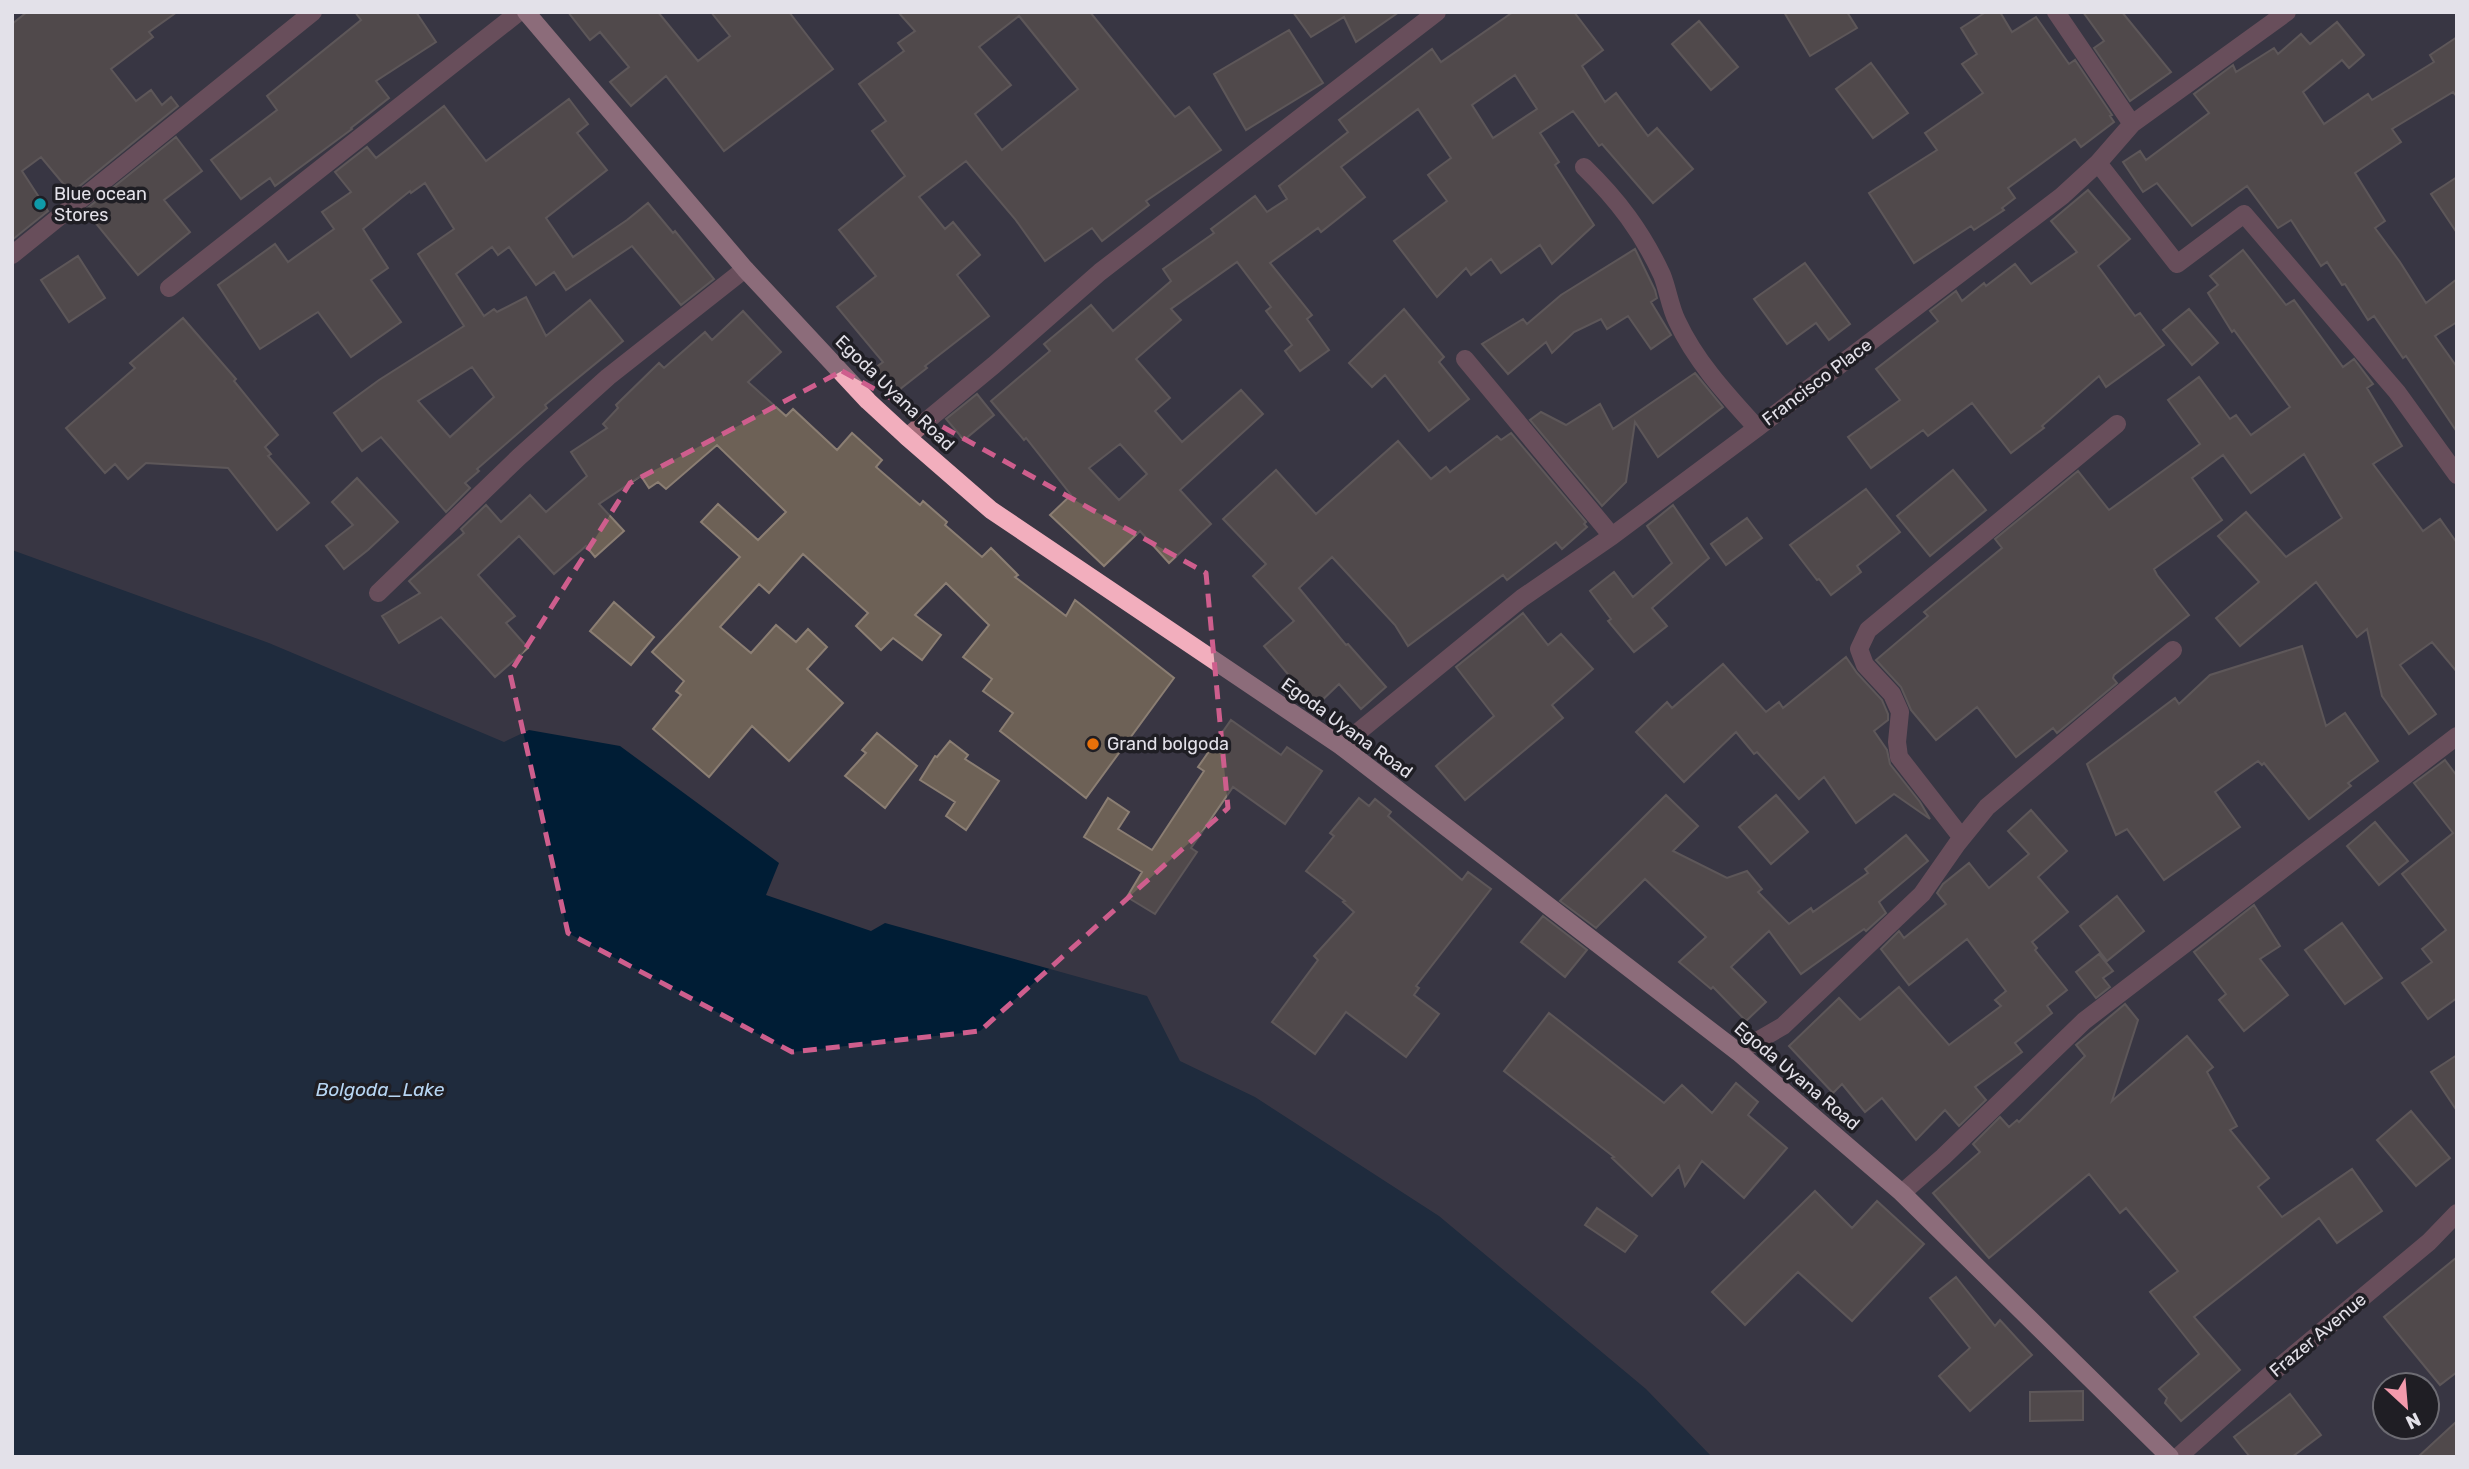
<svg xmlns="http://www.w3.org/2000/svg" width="2469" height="1469" font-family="Rubik,sans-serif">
  <rect width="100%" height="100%" fill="#393643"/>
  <!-- water -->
  <path fill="#001d35" d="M12,550L269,643L504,742L529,730L620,746L779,863L766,895L871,931L885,923L1147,996L1180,1061L1255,1097L1439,1216L1646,1389L1712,1457H12Z"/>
  <!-- building -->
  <path fill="#6d6156" stroke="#8b7e73" stroke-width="2" fill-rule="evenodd" d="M27,12H177L149,32L153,37L111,69L136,101L151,90L162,105L171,97L178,106L71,193L41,157L22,171L48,211L12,240V24Z
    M355,12H416L436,42L376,81L389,98L351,128L352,129L275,186L270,178L241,199L211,160L277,110L267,96L361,20Z
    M568,12H658L698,61L730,36L711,12H789L833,69L724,151L666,76L631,106L610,82L629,67L600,32L590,40Z
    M898,12H1090L1175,117L1189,107L1221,150L1146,201L1149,205L1102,241L1092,228L1045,261L1015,219L966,161L919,197L945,229L953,222L980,255L957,275L989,316L925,366L927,368L895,393L875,368L883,362L837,307L876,276L839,230L905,176L872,131L886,121L859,84L904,51L898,43L915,31ZM1019,16L1078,89L1002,150L975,114L1011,85L979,47Z
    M1293,12H1399L1356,42L1344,17L1311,37Z
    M1513,12H1574L1603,50L1582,66L1605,102L1616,93L1648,136L1657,128L1693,169L1653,203L1602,144L1599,146L1573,111L1540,133L1559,162L1555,165L1594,225L1552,264L1540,245L1501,273L1491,259L1471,275L1466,268L1437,297L1394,241L1447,201L1428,175L1451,158L1418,109L1341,167L1365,197L1321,232L1318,228L1270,263L1312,315L1307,319L1329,350L1300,371L1285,351L1292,345L1266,311L1271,307L1237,262L1171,309L1181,320L1136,359L1170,398L1155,411L1182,442L1241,390L1263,414L1180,490L1211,524L1169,563L1140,531L1104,566L1050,515L1071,495L1026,438L1024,440L991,401L1050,351L1044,344L1091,305L1113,331L1171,281L1163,269L1214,233L1211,229L1255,196L1267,212L1287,199L1279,186L1348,132L1339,120L1432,49L1441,62ZM1515,75L1537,109L1493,138L1472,105ZM1120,444L1147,474L1119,500L1089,468Z
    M1784,12H1847L1857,28L1810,56Z
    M1986,12H2000L2012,32L2036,17L2069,64L2075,60L2112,115L2110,116L2114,122L2081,147L2075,139L2008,188L2015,198L2002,208L2004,210L1974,230L1971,226L1914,263L1869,193L1937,150L1925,133L1983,93L1962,64L1977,54L1961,28Z
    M2083,12H2122L2171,72L2130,101L2094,48L2104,41Z
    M1699,21L1738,67L1711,90L1672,44Z
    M2337,22L2364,55L2349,68L2342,60L2303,92L2324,124L2368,94L2372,100L2434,62L2430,55L2457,37V97L2453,92L2392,129L2401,142L2355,173L2385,221L2375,228L2400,262L2426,303L2457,279V322L2435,336L2457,367V432L2406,356L2403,358L2374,316L2368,320L2345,284L2342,285L2327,262L2321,266L2291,220L2278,228L2247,186L2192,226L2157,183L2143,192L2123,162L2140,151L2146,160L2209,113L2194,94L2233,65L2236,72L2274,48L2278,54L2301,34L2310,44Z
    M1289,30L1323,83L1246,130L1214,74Z
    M1871,63L1908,113L1873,138L1836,89Z
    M569,99L588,124L577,133L607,170L546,218L573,257L627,220L648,203L673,233L675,231L714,279L681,305L632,246L566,290L554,272L536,285L509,247L498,255L492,247L456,274L484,316L494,309L497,312L526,297L546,336L590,300L623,341L545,405L547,408L477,469L479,471L465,483L470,488L446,512L381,437L362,451L334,413L379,380L464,326L418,254L454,229L425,183L411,193L410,191L363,229L388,268L371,280L401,322L351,357L318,312L260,349L218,285L275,244L288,262L334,229L322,212L351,192L335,172L367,147L376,158L444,106L486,161ZM472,367L494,397L450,437L418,401Z
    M176,137L202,171L164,200L190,232L138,275L85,210Z
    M2457,177V233L2431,194Z
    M2088,190L2130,239L2098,266L2135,316L2140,313L2164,345L2106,387L2099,376L2042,426L2044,428L2011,453L1972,403L1928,436L1923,430L1871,468L1848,437L1900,400L1876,369L1938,321L1930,311L1956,291L1962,301L1984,283L1986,286L2015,264L2031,284L2077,252L2051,221Z
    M1635,249L1655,290L1657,298L1651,302L1671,335L1651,349L1628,316L1607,329L1601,319L1574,332L1552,353L1546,342L1508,374L1482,344L1523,319L1527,324L1561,295Z
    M2243,250L2286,305L2294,300L2343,367L2354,359L2373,384L2367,388L2402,446L2373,464L2423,531L2440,519L2457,543V672L2432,642L2400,665L2436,714L2409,734L2382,696L2367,629L2357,637L2316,582L2240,646L2216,618L2259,582L2218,536L2246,512L2286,557L2342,518L2304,454L2251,493L2223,455L2192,478L2222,520L2154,569L2157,575L2189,615L2114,675L2113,678L2117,683L2057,733L2053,728L2016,757L1977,707L1936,740L1911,710L1901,687L1876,660L1928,616L1924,612L2002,548L1995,539L2078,471L2109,510L2200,444L2168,400L2199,377L2230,419L2236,415L2251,435L2290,407L2234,330L2232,332L2208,293L2218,285L2210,276Z
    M78,256L105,298L69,322L41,280Z
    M1805,263L1850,324L1829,340L1816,323L1787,344L1754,299Z
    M1404,309L1444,357L1439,362L1469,399L1429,431L1385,375L1372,387L1349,363Z
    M2189,309L2218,343L2192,365L2163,330Z
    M743,311L781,352L748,382L786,416L793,409L837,450L852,433L882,460L876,467L920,505L923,501L947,522L945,525L982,557L991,548L1018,575L1015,577L1066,616L1075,600L1174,678L1086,798L1000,731L1013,713L983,691L992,679L963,657L989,625L946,583L915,615L941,635L922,660L893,638L881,650L856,626L868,613L803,554L769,593L759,584L720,627L751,653L776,625L796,642L808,629L827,647L807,669L843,703L789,761L752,726L709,777L653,729L681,695L676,691L684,681L652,652L740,557L701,522L718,504L758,540L786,512L717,445L666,489L658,482L649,488L641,476L599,504L624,531L595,557L586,546L554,574L519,536L478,575L515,616L506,623L528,648L495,677L441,617L399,643L382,616L420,593L409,581L464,533L461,529L486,505L501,522L530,495L546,512L587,476L571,452L607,428L603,424L618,408L616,405L659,363L664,368L705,332L712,340Z
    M183,318L236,379L234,381L278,435L265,447L271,454L268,456L309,503L277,530L228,468L146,463L128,479L115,464L105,473L66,428L135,368L130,363Z
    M1695,373L1723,407L1658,457L1635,422L1626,482L1602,506L1530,420L1541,412L1566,425L1600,404L1613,429Z
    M977,394L994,415L964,440L946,419Z
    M1511,433L1586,522L1584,524L1587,527L1562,549L1556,542L1507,580L1503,575L1408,646L1395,625L1332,557L1299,588L1346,645L1348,644L1386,687L1361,709L1339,684L1314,708L1295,689L1298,686L1264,646L1294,621L1253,576L1266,564L1223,519L1276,470L1316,514L1398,441L1431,479L1446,467L1450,472L1497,436L1501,440Z
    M1953,470L1986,510L1930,556L1897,516Z
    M357,478L398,522L368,550L344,569L326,546L353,525L332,502Z
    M1866,489L1900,532L1857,566L1861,572L1831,595L1819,579L1817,580L1790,545Z
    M1673,505L1709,558L1652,608L1667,626L1634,652L1608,621L1611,619L1590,591L1614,572L1633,597L1672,563L1647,526Z
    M1747,518L1762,538L1726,565L1711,544Z
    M614,602L654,637L631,665L590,631Z
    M1523,613L1548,645L1561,634L1593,669L1552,705L1563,718L1465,800L1436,766L1494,716L1456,667Z
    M2302,646L2326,726L2345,713L2378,761L2348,783L2351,786L2309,819L2264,763L2262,765L2258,761L2215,792L2240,827L2164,880L2127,829L2116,835L2087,764L2175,698L2179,704L2210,675Z
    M1846,657L1857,673L1882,700L1888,714V720L1874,731L1887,750L1890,764L1920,802L1930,819L1894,794L1856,823L1824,777L1799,799L1757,752L1754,754L1736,732L1684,782L1636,732L1667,702L1672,708L1723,664L1766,712L1779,702L1783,708Z
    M1231,720L1281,755L1287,747L1322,771L1285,824L1233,787L1191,848L1197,852L1155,914L1127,897L1142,872L1084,837L1108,798L1129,812L1118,829L1152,850L1204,771L1198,767Z
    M877,733L917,766L885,808L845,776L866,753L862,750Z
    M950,741L968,755L965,759L999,781L966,830L946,816L955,802L920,780L935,756L937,757Z
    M2445,760L2457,776V998L2428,1019L2402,983L2432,962L2422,949L2446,930L2402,874L2453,833L2414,783Z
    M1666,795L1698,826L1673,851L1727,878L1747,871L1762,889L1758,892L1789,924L1811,908L1813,912L1868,873L1865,869L1906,835L1928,861L1879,902L1886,913L1866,931L1864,929L1801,974L1769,931L1731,967L1766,1002L1746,1021L1713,987L1711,989L1679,962L1706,937L1645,879L1596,928L1560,901Z
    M1776,795L1808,832L1771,864L1739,827Z
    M1359,798L1369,806L1375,799L1391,812L1388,816L1462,880L1468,872L1491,889L1416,986L1419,988L1414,995L1439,1014L1406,1057L1346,1012L1315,1054L1272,1022L1318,960L1314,956L1354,912L1343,902L1345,901L1306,871L1334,836L1330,833Z
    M2031,810L2067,851L2038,877L2068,912L2032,942L2037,948L2035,950L2067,990L2047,1006L2052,1013L2015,1043L2022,1052L1975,1087L1986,1100L1959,1126L1945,1110L1916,1140L1882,1098L1865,1112L1842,1084L1833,1093L1789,1046L1839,998L1860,1020L1899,987L1949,1045L2001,1006L1995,1000L2006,991L1967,939L1909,985L1881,949L1899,931L1904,938L1946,904L1937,893L1943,884L1969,863L1989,888L2029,854L2008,831Z
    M2375,822L2408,861L2379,885L2347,846Z
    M2117,896L2144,931L2107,961L2080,926Z
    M2254,905L2280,946L2260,959L2288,995L2244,1031L2219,1000L2226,994L2194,952Z
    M1543,916L1587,950L1565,977L1521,942Z
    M2342,923L2382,978L2345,1004L2305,950Z
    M2099,954L2113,971L2103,978L2110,987L2096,998L2076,972Z
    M2125,1004L2138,1020L2112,1101L2187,1036L2213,1067L2207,1072L2237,1126L2230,1130L2269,1178L2258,1187L2282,1217L2352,1169L2382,1211L2337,1243L2319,1218L2194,1317L2240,1370L2181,1421L2165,1403L2167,1398L2159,1389L2199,1354L2150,1292L2178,1271L2126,1208L2120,1213L2089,1174L1989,1258L1933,1193L1980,1152L1973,1144L2000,1117L2009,1127L2017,1120L2019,1122L2085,1056L2076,1045Z
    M1549,1013L1664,1103L1682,1085L1712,1113L1736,1083L1758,1102L1748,1115L1787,1148L1744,1198L1702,1161L1685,1186L1679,1166L1652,1196L1612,1158L1614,1157L1504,1071Z
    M2457,1055V1111L2431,1072Z
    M2411,1111L2450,1158L2416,1186L2377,1140Z
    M1815,1191L1852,1228L1877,1201L1924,1244L1852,1321L1798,1272L1745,1325L1712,1292Z
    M1597,1208L1637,1236L1625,1252L1585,1225Z
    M2457,1257V1372L2440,1385L2384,1317Z
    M1956,1277L1995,1326L2000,1320L2032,1355L1970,1411L1939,1376L1970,1348L1930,1298Z
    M2083,1391V1420L2030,1421V1392Z
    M2290,1394L2321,1435L2292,1457H2250L2234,1437Z
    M2457,1421V1457H2418Z"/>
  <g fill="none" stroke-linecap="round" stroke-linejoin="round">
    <!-- minor -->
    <path stroke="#a36c79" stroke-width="18" d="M2056,12L2132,124
      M2098,163L2177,264L2244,214L2397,392L2457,475
      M1584,167C1618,200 1642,232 1662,275C1668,290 1670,307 1677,321C1696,362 1727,395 1757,428
      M12,255L313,12
      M169,288L519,12
      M1465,359L1612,536
      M907,437L994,365L1100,272L1437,12
      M378,593L519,457L608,377L745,269
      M1341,746L1522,598L1612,536L1757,428L2062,196L2098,163L2132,124L2287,12
      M1962,838L1899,757L1897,742L1900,712L1892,694L1865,665L1859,649L1868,630L2117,424
      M1738,1052L1783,1026L1922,894L1957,844L1987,807L2173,650
      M1902,1193L1943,1157L2084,1021L2457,736
      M2178,1457L2272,1373L2429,1242L2457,1213"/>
    <!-- major -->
    <path stroke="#f2aebd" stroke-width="18" d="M526,12L745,269L868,401L907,437L991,510L1341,746L1738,1052L1902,1193L2170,1457"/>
  </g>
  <!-- marked area -->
  <path d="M0 0H2469V1469H0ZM842,371L1206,573L1228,808L980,1031L792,1052L568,933L510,673L630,483Z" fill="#393643" fill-opacity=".55" fill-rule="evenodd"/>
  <path fill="none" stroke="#ce5e8d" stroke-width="5" stroke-dasharray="14 9" stroke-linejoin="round" d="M842,371L1206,573L1228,808L980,1031L792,1052L568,933L510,673L630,483Z"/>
  <!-- markers -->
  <circle fill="#0f9aa8" stroke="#1f1e24" stroke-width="2.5" cx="40" cy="204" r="7"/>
  <circle fill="#e8710a" stroke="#1f1e24" stroke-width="2.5" cx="1093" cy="744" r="7"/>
  <g text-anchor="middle" stroke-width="7" stroke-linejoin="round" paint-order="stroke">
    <!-- poi labels -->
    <g font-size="18" fill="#e3e1e9" stroke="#1f1e24" text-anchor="start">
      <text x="54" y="200">Blue ocean<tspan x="54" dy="21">Stores</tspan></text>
      <text x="1107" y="750">Grand bolgoda</text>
    </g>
    <!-- street labels -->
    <g font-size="18" fill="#e3e1e9" stroke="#1f1e24">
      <text transform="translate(1817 382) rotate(-37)" y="6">Francisco Place</text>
      <text transform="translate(895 393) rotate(44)" y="6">Egoda Uyana Road</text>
      <text transform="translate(1347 728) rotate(36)" y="6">Egoda Uyana Road</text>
      <text transform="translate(1797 1076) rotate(40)" y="6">Egoda Uyana Road</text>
      <text transform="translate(2318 1335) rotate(-40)" y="6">Frazer Avenue</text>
    </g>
    <!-- water labels -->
    <g font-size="19" font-style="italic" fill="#b7d5f2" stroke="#1f1e24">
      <text x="380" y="1096">Bolgoda_Lake</text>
    </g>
  </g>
  <!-- border -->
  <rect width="2469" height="1469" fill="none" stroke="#e3e1e9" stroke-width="28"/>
  <!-- north arrow -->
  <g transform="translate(2406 1406) rotate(154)"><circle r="33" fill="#1f1e24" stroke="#6d6c73" stroke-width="2"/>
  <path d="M0-5L12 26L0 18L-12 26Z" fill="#f39aac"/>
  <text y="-10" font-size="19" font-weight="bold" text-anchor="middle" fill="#e3e1e9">N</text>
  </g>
</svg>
